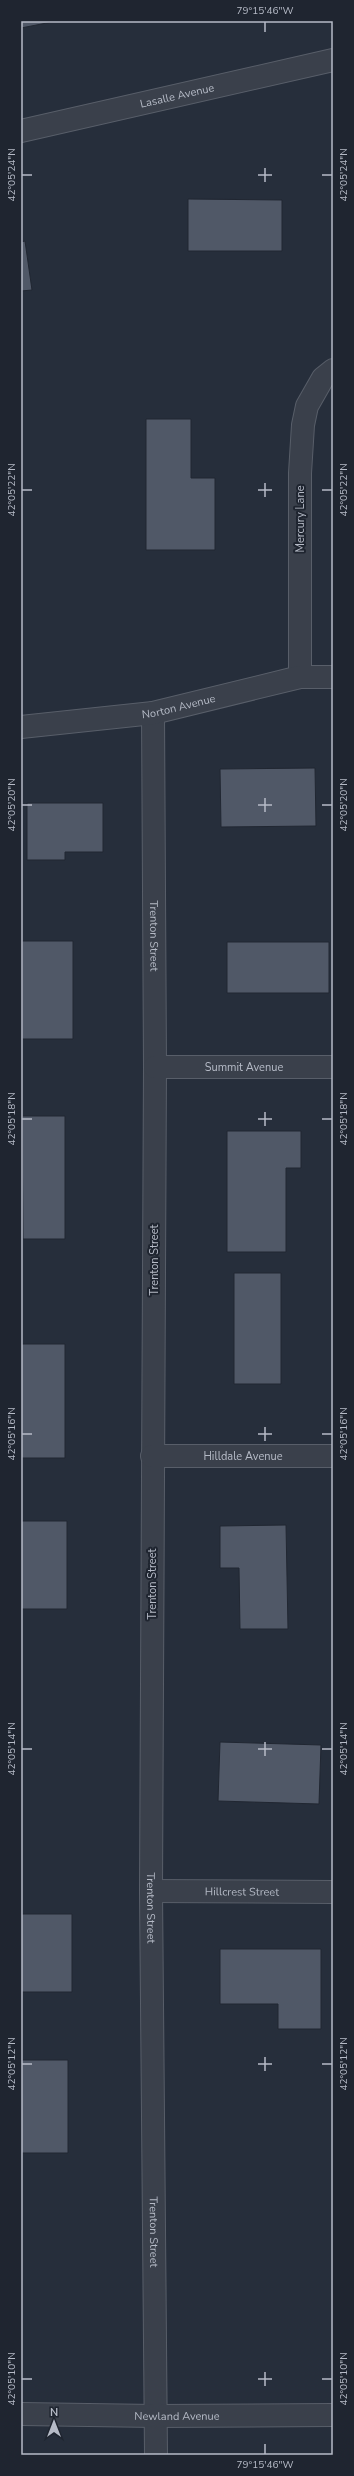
<svg xmlns="http://www.w3.org/2000/svg" width="354" height="2476" font-family="'Nunito Sans',sans-serif">
  <rect width="100%" height="100%" fill="#262e3b"/>
  <!-- building -->
  <path fill="#505867" stroke="#212732" d="M21,21H57L21,28Z
    M188,199L282,200V251H188Z
    M25,241L32,290L21,291V242Z
    M146,419H191V478H215V550H146Z
    M315,768L316,826L221,827L220,769Z
    M27,803H103V852H65V860H27Z
    M22,941H73V1039H22Z
    M227,942H329V993H227Z
    M22,1116H65V1239H23Z
    M227,1131H301V1168H286V1252H227Z
    M234,1273H281V1384H234Z
    M21,1344H65V1458H21Z
    M21,1521H67V1609H21Z
    M286,1525L288,1629H240L239,1568H220V1526Z
    M220,1742L321,1745L319,1804L218,1801Z
    M21,1914H72V1992H21Z
    M220,1949H321V2029H278V2004H220Z
    M21,2060H68V2153H21Z"/>
  <g fill="none" stroke-linecap="round" stroke-linejoin="round">
    <defs>
      <g id="minor">
        <path id="s1" d="M21,131L333,60"/>
        <path d="M300,677V473L303,425L307,406L323,378L333,370"/>
        <path id="s2" d="M153,713L155,1067L151,1891L156,2455"/>
        <path id="s3" d="M21,727L153,713L300,677H333"/>
        <path id="s4" d="M155,1067H333"/>
        <path id="s5" d="M152,1456H333"/>
        <path id="s6" d="M151,1891L333,1892"/>
      </g>
      <g id="tertiary">
        <path id="s7" d="M21,2414L155,2416L333,2415"/>
      </g>
    </defs>
    <!-- minor casing -->
    <use href="#minor" stroke="#585e69" stroke-width="24"/>
    <!-- tertiary casing -->
    <use href="#tertiary" stroke="#585e69" stroke-width="24"/>
    <!-- minor -->
    <use href="#minor" stroke="#3a404b" stroke-width="22"/>
    <!-- tertiary -->
    <use href="#tertiary" stroke="#3a404b" stroke-width="22"/>
  </g>
  <!-- ticks -->
  <path fill="none" stroke="#b6bbc7" stroke-width="1.5" d="M265,22V32M265,168V182M22,175H32M258,175H272M322,175H332M265,483V497M22,490H32M258,490H272M322,490H332M265,798V812M22,805H32M258,805H272M322,805H332M265,1112V1126M22,1119H32M258,1119H272M322,1119H332M265,1427V1441M22,1434H32M258,1434H272M322,1434H332M265,1742V1756M22,1749H32M258,1749H272M322,1749H332M265,2057V2071M22,2064H32M258,2064H272M322,2064H332M265,2372V2386M22,2379H32M258,2379H272M322,2379H332M265,2444V2454"/>
  <g text-anchor="middle" stroke-width="4" stroke-linejoin="round" paint-order="stroke">
    <!-- street labels -->
    <g font-size="11" fill="#b6bbc7" stroke="#1f2530">
      <text dy="4" stroke="none"><textPath href="#s1" startOffset="160">Lasalle Avenue</textPath></text>
      <text transform="translate(300 519) rotate(-90)" y="4">Mercury Lane</text>
      <text dy="4" stroke="none"><textPath href="#s3" startOffset="159">Norton Avenue</textPath></text>
      <text dy="4" stroke="none"><textPath href="#s2" startOffset="223">Trenton Street</textPath></text>
      <text dy="4" stroke="none"><textPath href="#s4" startOffset="89">Summit Avenue</textPath></text>
      <text transform="translate(154 1260) rotate(-90)" y="4">Trenton Street</text>
      <text dy="4" stroke="none"><textPath href="#s5" startOffset="91">Hilldale Avenue</textPath></text>
      <text transform="translate(152 1584) rotate(-90)" y="4">Trenton Street</text>
      <text dy="4" stroke="none"><textPath href="#s6" startOffset="91">Hillcrest Street</textPath></text>
      <text dy="4" stroke="none"><textPath href="#s2" startOffset="1195">Trenton Street</textPath></text>
      <text dy="4" stroke="none"><textPath href="#s2" startOffset="1519">Trenton Street</textPath></text>
      <text dy="4" stroke="none"><textPath href="#s7" startOffset="156">Newland Avenue</textPath></text>
    </g>
  </g>
  <!-- border -->
  <rect width="354" height="2476" fill="none" stroke="#1f2530" stroke-width="44"/>
  <!-- north arrow -->
  <g transform="translate(54 2422)" stroke="#1f2530" stroke-width="3" paint-order="stroke">
  <path d="M0-3L7 15L0 10L-7 15Z" fill="#b6bbc7"/>
  <text y="-6" font-size="11" font-weight="bold" text-anchor="middle" fill="#b6bbc7">N</text>
  </g>
  <rect x="22" y="22" width="310" height="2432" fill="none" stroke="#b6bbc7" stroke-width="1.5"/>
  <g font-size="10" text-anchor="middle" fill="#b6bbc7">
    <text x="265" y="14">79°15'46"W</text>
    <text transform="translate(11 175) rotate(-90)" y="4">42°05'24"N</text>
    <text transform="translate(343 175) rotate(-90)" y="4">42°05'24"N</text>
    <text transform="translate(11 490) rotate(-90)" y="4">42°05'22"N</text>
    <text transform="translate(343 490) rotate(-90)" y="4">42°05'22"N</text>
    <text transform="translate(11 805) rotate(-90)" y="4">42°05'20"N</text>
    <text transform="translate(343 805) rotate(-90)" y="4">42°05'20"N</text>
    <text transform="translate(11 1119) rotate(-90)" y="4">42°05'18"N</text>
    <text transform="translate(343 1119) rotate(-90)" y="4">42°05'18"N</text>
    <text transform="translate(11 1434) rotate(-90)" y="4">42°05'16"N</text>
    <text transform="translate(343 1434) rotate(-90)" y="4">42°05'16"N</text>
    <text transform="translate(11 1749) rotate(-90)" y="4">42°05'14"N</text>
    <text transform="translate(343 1749) rotate(-90)" y="4">42°05'14"N</text>
    <text transform="translate(11 2064) rotate(-90)" y="4">42°05'12"N</text>
    <text transform="translate(343 2064) rotate(-90)" y="4">42°05'12"N</text>
    <text transform="translate(11 2379) rotate(-90)" y="4">42°05'10"N</text>
    <text transform="translate(343 2379) rotate(-90)" y="4">42°05'10"N</text>
    <text x="265" y="2468">79°15'46"W</text>
  </g>
</svg>
